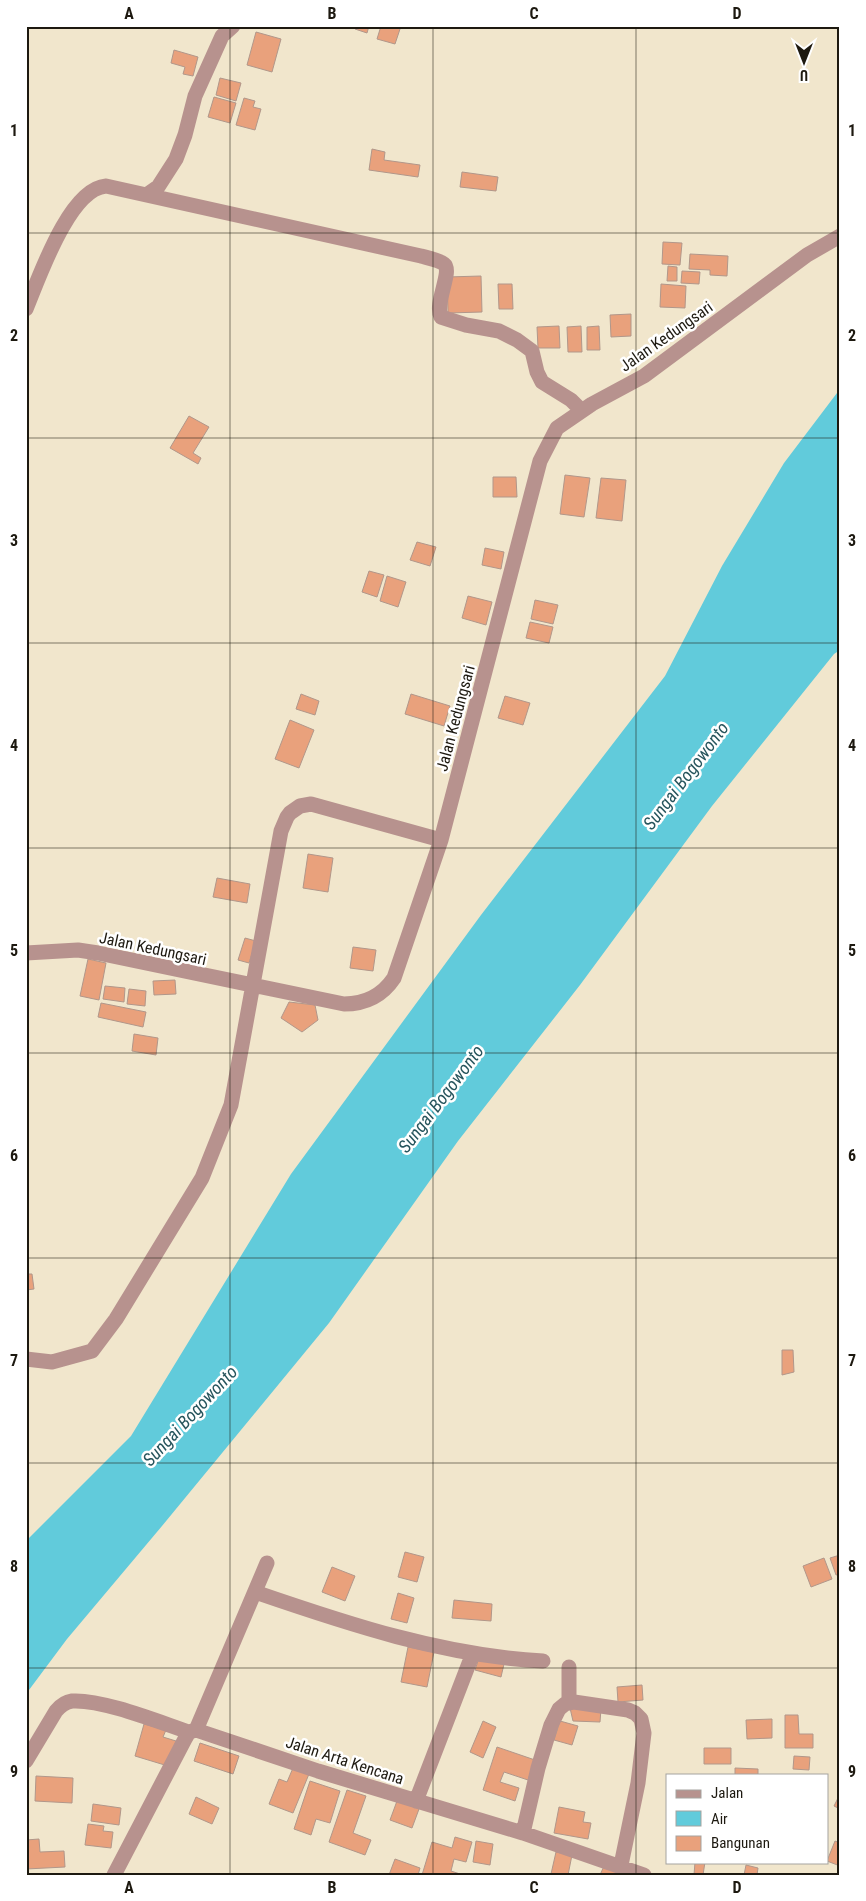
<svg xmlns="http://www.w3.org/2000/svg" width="866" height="1901" font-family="'Roboto Condensed',sans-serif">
  <rect width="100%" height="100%" fill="#f1e6cc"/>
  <!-- water -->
  <path fill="#61cbdb" d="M840,389V650L834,654L712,806L580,985L458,1141L329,1323L162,1526L67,1639L26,1694V1541L131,1436L291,1174L481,915L665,676L722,566L784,463Z"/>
  <!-- building -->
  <path fill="#e9a17c" stroke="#b1978a" d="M356,26H369L367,33L355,29Z
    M381,26H401L395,44L377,39Z
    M256,32L281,39L272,72L247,65Z
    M174,50L198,57L193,76L183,74L185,67L171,63Z
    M220,78L241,83L236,101L216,95Z
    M214,97L236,103L230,123L208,117Z
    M244,98L255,101L253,107L261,109L255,130L236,125Z
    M372,149L385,152L384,160L420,165L418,177L369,170Z
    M462,172L498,177L496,191L460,187Z
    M663,242L682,243L680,265L662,264Z
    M690,254L728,256L727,276L710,275V270L689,269Z
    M668,266L677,267V281H667Z
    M682,271L700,272L699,284L681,283Z
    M481,276L482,312L448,313L447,277Z
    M498,284H512L513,309H499Z
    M661,284L686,286L685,308L660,307Z
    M631,314V336L611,337L610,315Z
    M559,326L560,348H538L537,327Z
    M581,326L582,352H568L567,327Z
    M599,326L600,350H587V327Z
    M189,416L209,427L193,453L201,458L198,464L170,448Z
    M565,475L590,478L584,517L560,514Z
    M493,477H516L517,497H493Z
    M601,478L626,480L622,521L596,518Z
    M417,542L436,547L430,566L410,560Z
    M485,548L504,552L501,569L482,565Z
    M369,571L384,575L377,597L362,592Z
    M387,576L406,582L398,607L380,601Z
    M468,596L492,602L486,625L462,618Z
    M535,600L558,605L553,624L531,619Z
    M530,622L553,627L549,643L526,638Z
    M301,694L319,701L315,715L296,709Z
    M411,694L450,706L444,726L405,714Z
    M505,696L530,703L523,725L498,718Z
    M290,720L314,730L299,768L275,759Z
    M308,854L333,858L328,892L303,888Z
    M217,878L250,884L247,903L213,897Z
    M245,938L256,941L249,963L238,960Z
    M353,947L376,950L373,971L350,968Z
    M88,959L106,963L99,1000L80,996Z
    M175,980L176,994L154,995L153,981Z
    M105,986L125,988L124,1002L103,999Z
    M129,989L146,991L145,1006L127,1004Z
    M289,1002L315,1005L318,1020L302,1032L281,1018Z
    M101,1003L146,1012L143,1027L98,1017Z
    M134,1034L158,1038L156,1055L132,1051Z
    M26,1274H32L34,1289L26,1290Z
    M782,1350H793L794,1372L782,1375Z
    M405,1552L424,1557L417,1582L398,1577Z
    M840,1555V1574L836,1575L830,1558Z
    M824,1558L832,1579L811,1587L803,1566Z
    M332,1567L355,1576L345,1601L322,1592Z
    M398,1593L414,1598L407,1623L391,1619Z
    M454,1600L492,1604L491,1621L452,1618Z
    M408,1647L434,1652L427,1687L401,1682Z
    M479,1658L504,1664L501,1677L475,1670Z
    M642,1685L643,1700L618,1702L617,1687Z
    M570,1708L601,1709L600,1722L573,1721Z
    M785,1715H798L799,1734H813V1748H785Z
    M772,1719V1738L747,1739L746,1720Z
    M483,1721L496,1727L483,1758L470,1752Z
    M560,1721L578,1726L572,1745L554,1740Z
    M144,1724L166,1730L163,1737L176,1741L168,1766L135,1756Z
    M200,1743L239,1756L233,1774L194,1761Z
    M497,1747L535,1760L528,1780L504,1772L500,1782L519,1788L515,1801L483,1790Z
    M704,1748H731V1764H704Z
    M794,1756L810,1757L809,1770L793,1769Z
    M293,1768L309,1774L293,1813L269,1804L279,1779L287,1782Z
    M735,1768L758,1769V1775H735Z
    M36,1776L73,1778L72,1803L35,1801Z
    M310,1781L340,1791L330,1823L316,1819L311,1835L294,1829Z
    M347,1790L366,1796L353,1833L371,1840L365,1855L329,1842Z
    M840,1794V1809L834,1806Z
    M196,1797L219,1808L212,1824L189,1814Z
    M397,1801L419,1809L412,1828L390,1820Z
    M93,1804L121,1808L119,1825L91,1821Z
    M559,1807L585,1812L583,1822L591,1823L588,1839L554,1833Z
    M88,1824L104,1826L103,1831L113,1832L111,1848L85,1845Z
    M455,1837L472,1842L466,1862L454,1859L451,1871L463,1875H422L432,1842L452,1848Z
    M39,1839L40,1852L64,1851L65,1867L26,1869V1840Z
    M476,1841L493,1844L490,1865L473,1862Z
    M835,1841L840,1843V1866L827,1861Z
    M556,1852L572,1855L568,1875L551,1874Z
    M395,1859L420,1868L418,1875H389Z
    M695,1862H705L703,1875H694Z
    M746,1865L758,1868L757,1875H744Z
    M604,1866L621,1872L620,1875H600Z"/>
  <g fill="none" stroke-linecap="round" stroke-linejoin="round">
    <!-- street -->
    <path stroke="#b7928e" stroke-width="15" d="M148,194L158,187L176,159L185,135L195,96L222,36L233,26
      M26,309C39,278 69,189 106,186L421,256C428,258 439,260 444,264C453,271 434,303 441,317L466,325L499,331L517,340L532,351L537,372L542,382L571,400L582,411
      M26,953L78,950L98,953L344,1004C365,1004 382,996 394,978L441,840L540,461L557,428L592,404L644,376L807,255L840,236
      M26,1359L52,1362L92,1351L116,1319L202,1178L231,1105L281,831L287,817L290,813L300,806L311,804L441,840
      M255,1592C348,1624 444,1656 543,1661
      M569,1667V1703
      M196,1730L267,1563
      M26,1761L56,1711C61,1705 65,1702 72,1701C102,1699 159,1722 189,1732
      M416,1801L473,1653
      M523,1833L538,1768L551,1725L559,1709L565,1704L574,1702L628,1710L635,1713L641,1719L644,1733L638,1783L621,1865
      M114,1875L185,1739L189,1732L196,1730L318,1771L523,1833L644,1875"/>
  </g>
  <!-- grid -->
  <path fill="none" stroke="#1d1910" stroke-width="1" stroke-opacity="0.55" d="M230,26V1875M433,26V1875M636,26V1875M26,233H840M26,438H840M26,643H840M26,848H840M26,1053H840M26,1258H840M26,1463H840M26,1668H840"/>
  <g text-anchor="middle" stroke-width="5" stroke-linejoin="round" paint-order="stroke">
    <!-- street labels -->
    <g font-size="16" fill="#1d1910" stroke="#fff">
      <text transform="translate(666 336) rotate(-35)" y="6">Jalan Kedungsari</text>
      <text transform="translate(455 718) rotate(-75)" y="6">Jalan Kedungsari</text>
      <text transform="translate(153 948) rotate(12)" y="6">Jalan Kedungsari</text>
      <text transform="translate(345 1760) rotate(18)" y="6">Jalan Arta Kencana</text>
    </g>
    <!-- water labels -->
    <g font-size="18" font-style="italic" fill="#27555d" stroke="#fff">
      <text transform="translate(686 776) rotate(-53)" y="6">Sungai Bogowonto</text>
      <text transform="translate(441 1099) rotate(-53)" y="6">Sungai Bogowonto</text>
      <text transform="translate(190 1416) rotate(-47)" y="6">Sungai Bogowonto</text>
    </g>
  </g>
  <!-- border -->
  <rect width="866" height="1901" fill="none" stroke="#ffffff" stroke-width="55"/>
  <!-- legend -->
  <rect x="666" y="1774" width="162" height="90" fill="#ffffff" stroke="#a5a39f"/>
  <rect x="676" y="1790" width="25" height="8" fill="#b7928e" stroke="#a5a39f"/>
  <text x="711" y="1798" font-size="15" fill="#1d1910">Jalan</text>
  <rect x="676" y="1811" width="25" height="15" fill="#61cbdb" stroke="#a5a39f"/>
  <text x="711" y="1824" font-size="15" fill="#1d1910">Air</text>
  <rect x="676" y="1836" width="25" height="15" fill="#e9a17c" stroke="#a5a39f"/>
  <text x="711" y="1848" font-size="15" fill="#1d1910">Bangunan</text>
  <!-- north arrow -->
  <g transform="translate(804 62) rotate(180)" stroke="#ffffff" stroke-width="4" paint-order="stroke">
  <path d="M0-4L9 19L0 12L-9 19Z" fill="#1d1910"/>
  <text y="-8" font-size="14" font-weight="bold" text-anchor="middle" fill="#1d1910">U</text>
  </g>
  <rect x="28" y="28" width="810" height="1846" fill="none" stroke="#1d1910" stroke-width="2"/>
  <g font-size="16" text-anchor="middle" font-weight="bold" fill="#1d1910">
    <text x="129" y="19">A</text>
    <text x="332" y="19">B</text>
    <text x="534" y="19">C</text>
    <text x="737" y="19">D</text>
    <text x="14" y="136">1</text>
    <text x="852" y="136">1</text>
    <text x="14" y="341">2</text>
    <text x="852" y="341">2</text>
    <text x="14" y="546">3</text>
    <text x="852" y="546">3</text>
    <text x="14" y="751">4</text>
    <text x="852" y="751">4</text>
    <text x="14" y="956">5</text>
    <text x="852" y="956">5</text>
    <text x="14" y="1161">6</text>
    <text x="852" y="1161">6</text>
    <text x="14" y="1366">7</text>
    <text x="852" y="1366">7</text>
    <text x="14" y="1572">8</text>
    <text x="852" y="1572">8</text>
    <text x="14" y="1777">9</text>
    <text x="852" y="1777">9</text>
    <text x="129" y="1893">A</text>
    <text x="332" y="1893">B</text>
    <text x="534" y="1893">C</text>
    <text x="737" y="1893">D</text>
  </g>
</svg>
